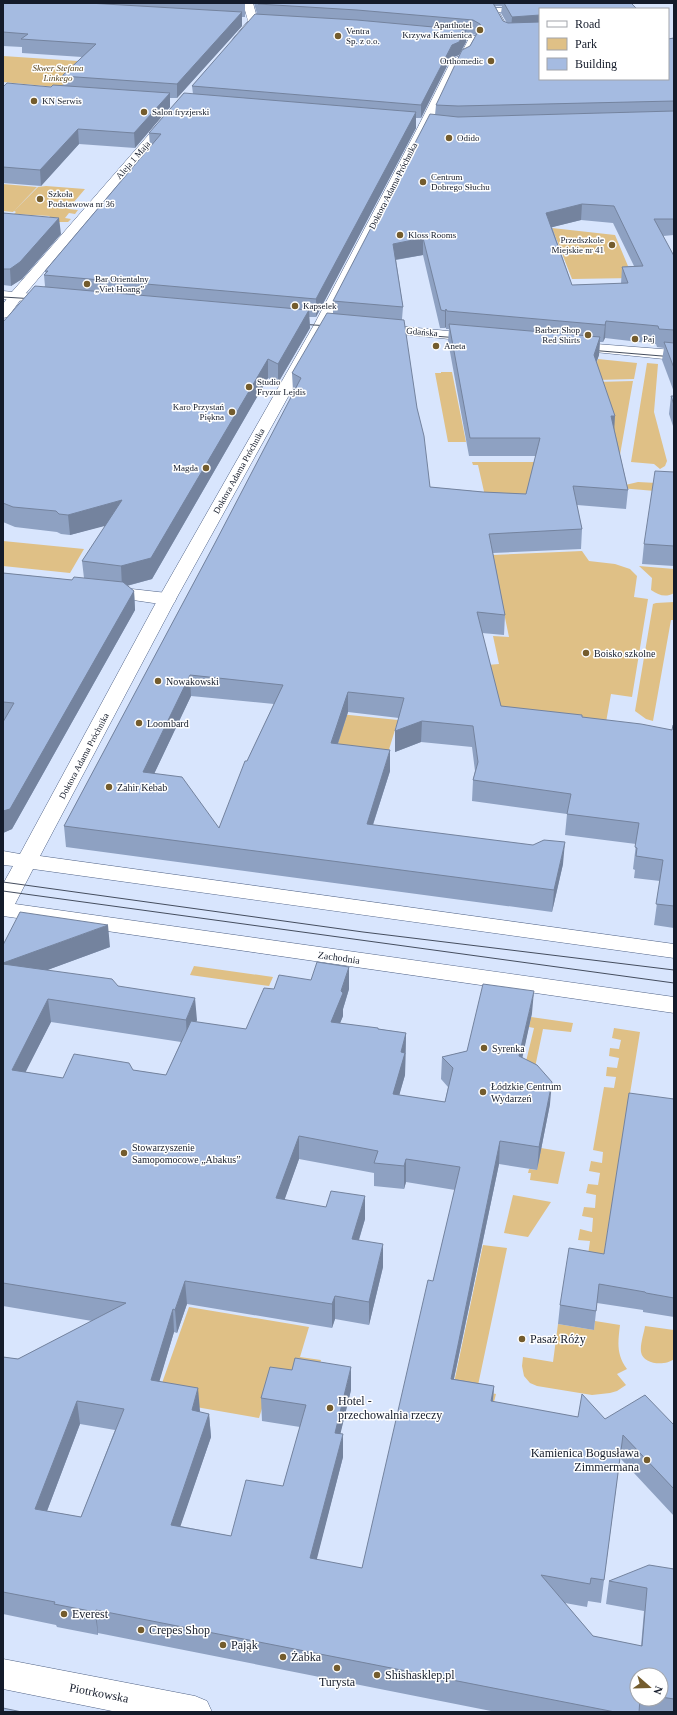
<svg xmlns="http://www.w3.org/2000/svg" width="677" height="1715" font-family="Georgia,serif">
  <rect width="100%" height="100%" fill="#d8e5fd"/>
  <!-- green -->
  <path fill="#dfc086" d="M3,56L93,62L67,88L3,82Z
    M3,184L37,187L13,212L3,211Z
    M46,186L85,189L68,209L78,210L75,214L69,213L65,218L71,219L68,222H57L3,225L48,219L50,216L14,214L16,212L14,211L38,187Z
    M552,228L615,235L633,278L572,279Z
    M598,359L637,363L634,379L596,380L593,373Z
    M647,363L658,364L654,412L667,461L665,466L660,469L654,464L631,462Z
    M441,372H452L466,442H448L435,373H441Z
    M633,381L618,466L527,497L485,496L478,465H473L472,462H616L597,382Z
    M638,482L657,483L655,491L620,488L621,486Z
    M3,541L84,549L70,573L3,566Z
    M582,551L589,561L615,564L630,569L637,576L634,597L648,599L632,697L611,694L605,728L503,721L487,665L499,664L493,636L509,637L492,555Z
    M639,566L674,569V593C665,598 659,595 651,590L652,578Z
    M674,602V620H671L653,721L646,719L635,711L653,604L656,603Z
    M320,712L398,720L384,766L334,762Z
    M194,966L273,977L269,986L190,975Z
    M531,1017L573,1023L571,1032L543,1029L533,1077L523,1074L534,1028L529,1027Z
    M614,1028L640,1032L601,1272L588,1255L590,1241L578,1240L580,1229L592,1232L593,1218L582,1216L584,1207L595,1208L596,1195L586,1193L588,1184L598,1185L600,1173L589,1171L591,1161L602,1163L603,1152L593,1150L604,1087L614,1088L616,1077L606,1076L607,1067L617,1068L619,1058L609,1056L610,1048L619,1049L621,1040L612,1038Z
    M541,1148L565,1152L558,1184L530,1180L531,1173H528L529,1169L537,1170Z
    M513,1195L551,1202L528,1237L504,1233Z
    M483,1245L507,1248L477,1390L496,1394L492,1410L450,1402Z
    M189,1307L309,1327L300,1357L321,1360L312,1394L269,1386L259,1418L156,1400Z
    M595,1321L620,1325C618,1342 616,1354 627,1369L617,1374L626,1385L617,1391L610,1393L592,1395L537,1386L530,1383L524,1376L522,1366L523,1357L553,1362L558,1324L594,1330Z
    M645,1326L674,1330V1359C666,1366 643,1365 641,1352C640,1344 644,1333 645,1326Z"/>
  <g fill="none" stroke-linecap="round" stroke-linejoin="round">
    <defs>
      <path id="lane" d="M522,7H525V11L499,12L510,32L540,30V34L505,36L490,10L494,8Z"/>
      <path id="street" d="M436,31C446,32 473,31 479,39L468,60L460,63L431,125L429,128H421L419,125L452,59L460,56L468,40L432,36L431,34Z
        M168,115L172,117L174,119L172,121L21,299L8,317L3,318V304L11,293L164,117Z
        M105,586L167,593L174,595L176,599L174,603L167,605L99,595L96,591L99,587Z
        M3,1659L195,1696L207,1701L212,1712H117L3,1689Z"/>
      <path id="secondary" d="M243,3H253L258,21L241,42L237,43L232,40L248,21Z
        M425,121L429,122L431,125L329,323L176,599L40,856L674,944V958L33,869L15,904L674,997V1013L3,916V884L13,866L3,865V851L20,854L158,599L315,323L419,125L421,122Z
        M3,291L56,296L61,297L63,300L61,303L56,304L3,299Z
        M377,324L478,334L483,335L485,338L483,341L478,342L372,331L370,328L372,325Z
        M570,342L674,350V360L565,349L563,346L565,343Z"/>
    </defs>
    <!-- lane casing -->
    <use href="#lane" stroke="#516386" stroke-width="1"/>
    <!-- street casing -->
    <use href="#street" stroke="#516386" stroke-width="1"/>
    <!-- secondary casing -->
    <use href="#secondary" stroke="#516386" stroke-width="1"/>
    <!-- lane -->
    <use href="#lane" fill="#fff" fill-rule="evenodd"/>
    <!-- street -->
    <use href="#street" fill="#fff" fill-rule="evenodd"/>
    <!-- secondary -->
    <use href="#secondary" fill="#fff" fill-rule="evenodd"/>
    <!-- tram -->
    <path stroke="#444d5e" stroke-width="1" d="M3,297L35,299
      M298,324L330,326
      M395,333L459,338
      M589,350L674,357
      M3,882L363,932L674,970
      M3,891L674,983"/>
  </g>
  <!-- wall -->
  <path fill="#8ea1c2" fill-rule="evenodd" d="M3,3H245V17H242V26L177,98H170V107L135,148L79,144L41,186L3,183V87H51L63,85L62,76L82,57L22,53V47L3,46Z
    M254,3H631L540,9V79L674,38V235L663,236L674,256V392L662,360L664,348L657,347L656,344L605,338L603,342H600L599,355L596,362L614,428L628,490L626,509L577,505L582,529L581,549L493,553L505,615L504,635L482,633L501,706L582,717L672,730L674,725V928L654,925L660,881L634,878L635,870L633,869L636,844L565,835L567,814L472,801L473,780L475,771L472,747L421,742L395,752V731L399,718L348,712L338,744L390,771L373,825L563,864L552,912L66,847L64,826L215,543L294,392L293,391L292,373L333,313V301L435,115L436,105L476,35L473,34L466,33V42L459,55L451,58L421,118H416V128L316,317H309L310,328L278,383L268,378L152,579L127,586L134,591L135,610L12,829L3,833V573L72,580L84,578L82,561L106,525L70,535L61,534L57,532L15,527L3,522V322L45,286L44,275L46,274L45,271L150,147L149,133L193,94L192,86L257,14ZM495,6H502L501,13L507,23L503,21ZM581,220L613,223L634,266L622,267L621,284L572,285L552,227ZM423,255L440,328H445L446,327V329H449L448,341L469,456H536L526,494L483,492L430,487L402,319L403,307L396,260ZM191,696L274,704L247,761L219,828L154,774Z
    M3,213L61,234L22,279L11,286L3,285Z
    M671,396H674V429L669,414Z
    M674,472V566L642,564L644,544Z
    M3,945L110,947L47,970L118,986L197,1020L196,1022L246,1029L274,989L311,980L349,967V989L343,1009V1016L340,1023L406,1033L405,1075L399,1095L445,1102L448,1087L441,1079L442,1057L467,1051L532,1013L522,1057L550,1104L537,1170L499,1164L454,1379L494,1386L493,1402L578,1417L674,1425V1516L620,1458L601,1603L588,1601L587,1607L565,1603L593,1636L641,1646L644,1611L606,1604L609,1581L674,1569V1712H496L98,1633V1635L57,1627L56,1625L3,1614V1357L18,1359L92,1321L3,1306ZM51,1022L181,1042L166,1075L133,1070L63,1078L25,1072ZM299,1159L374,1173V1186L404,1189L406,1182L455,1190L433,1281L362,1568L316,1560L343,1457L340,1434L351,1390L261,1398L262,1421L300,1427L283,1486L231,1536L180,1526L211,1437L209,1414L199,1412L159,1381L174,1332L177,1333L187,1304L332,1328L335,1319L369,1325L383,1267L359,1240L365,1219L284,1200ZM80,1424L115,1430L81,1517L47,1511ZM637,1675H661V1699H637Z
    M674,1099V1317L643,1312V1310L597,1303L594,1330L558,1324L560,1305L604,1254Z"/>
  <!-- shaded-wall -->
  <path fill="#74839e" d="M242,12V26L177,98V84Z
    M540,15V28L511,30L512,17Z
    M466,30V42L459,55L451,58L421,118V105L452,45Z
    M170,93V107L135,148L134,133Z
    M416,112V128L316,317V299Z
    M78,129L79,144L41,186L40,170Z
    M582,204L581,220L545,229L546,213Z
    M59,218L61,234L22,279L11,286L10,269Z
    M423,238V255L393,260V244Z
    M446,309V327L445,328V311Z
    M309,310L310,328L278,383V364Z
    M606,321L605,338L603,342L605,325Z
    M600,337L599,355L593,373L594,355Z
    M268,359V378L152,579L122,587L121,566Z
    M611,416H615L614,434Z
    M122,500L124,521L70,535L68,515Z
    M134,591L135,610L12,829L3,833V811Z
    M190,675L191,696L145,793L143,772Z
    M348,692V712L331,764V743Z
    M422,721L421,742L395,752V731Z
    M390,750V771L366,846L367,824Z
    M565,842L563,864L552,912L554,890Z
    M108,925L110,947L4,986L3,977V963Z
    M349,967V989L343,1009V1016L331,1045V1022Z
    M534,991L532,1013L518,1078L519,1056Z
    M195,998L197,1020L187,1042L186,1020Z
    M48,999L51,1022L15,1093L12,1070Z
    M406,1033L405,1075L393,1117V1094L401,1052Z
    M552,1082L550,1104L537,1170L539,1147Z
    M299,1136V1159L277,1221L276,1198Z
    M500,1141L499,1164L449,1402L451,1379Z
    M406,1159V1182L404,1189V1166Z
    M365,1196V1219L352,1262V1239Z
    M383,1244V1267L369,1325V1302Z
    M185,1281L187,1304L177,1333L175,1310Z
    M335,1296V1319L332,1328V1304Z
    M173,1309L174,1332L153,1403L151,1380Z
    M351,1367V1390L335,1456V1433Z
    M494,1386L492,1410L491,1401Z
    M198,1388L200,1411L194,1433L192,1410Z
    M77,1401L80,1424L39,1532L35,1509Z
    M209,1414L211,1437L173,1548L171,1525Z
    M343,1434V1457L311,1582L310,1558Z
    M96,1610L98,1633V1635L95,1612Z"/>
  <!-- building -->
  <path fill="#a5bbe1" stroke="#74839e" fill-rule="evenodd" d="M3,3H88L242,12L177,84L62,76L96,44L21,39L28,34L3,32Z
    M258,3H493L503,21L508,23L540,22V79H668V39L674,38V101L458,106L436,105L462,50L470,46L481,26L480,24L473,20L357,10L258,4Z
    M504,3H631L637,9H540V15L512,17Z
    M255,14L357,20L466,30L459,42L452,45L421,105L192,86Z
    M7,83L51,87L53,85L170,93L134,133L78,129L40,170L3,167V87Z
    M184,93L416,112L316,299L44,275L48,271H45L161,134L149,133Z
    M674,111V219H654L674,256V330L659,329L658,326L606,321L605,325L447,311L446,309L445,311L441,310L423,238L393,244L403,307L333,301L430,114L458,117ZM582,204L614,206L643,266L622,267L628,283L572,285L546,213Z
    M3,213L59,218L20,262L10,269H3Z
    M35,286L309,310L278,364L268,359L151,558L121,566L82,561L122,500L68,515L59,514L56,511L13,507L3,503V322Z
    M327,313L404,320L417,408L424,436L430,487L483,492L526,494L540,438H470L449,324L600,337L594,355L615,416H611L628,490L573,486L582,529L489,534L505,615L477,612L501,706L582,715V717L641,724L672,730L673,725H674V906L656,904L663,860L636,856L637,848L635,847L639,823L567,814L571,794L473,780L478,762L473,726L422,721L395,731L404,698L348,692L331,743L390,750L367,824L533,845L544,840L565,842L554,890L64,826L215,543L301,378L292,373ZM190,675L283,685L247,761H245L219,828L182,777L143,772Z
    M664,342L674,343V368Z
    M671,396H674V405Z
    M655,471L674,472V546L644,544Z
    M3,573L72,580L74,577L123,582L134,591L10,809L3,811V722L14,703L3,702Z
    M20,912L108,925L3,963V945Z
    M317,962L349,967L341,991L343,993L331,1022L378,1028V1029L406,1033L401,1052L405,1053L393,1094L445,1102L453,1068L442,1057L467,1051L483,984L534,991L519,1056L537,1065L552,1082L539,1147L500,1141L451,1379L494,1386L491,1401L578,1417L582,1394L605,1419L645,1395L674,1425V1489L623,1435L604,1580L591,1578L590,1584L541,1575L593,1636L642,1646L647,1588L609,1581L649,1565L674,1569V1699L661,1697V1675H637V1699H640L639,1712H615L96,1610L95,1612L54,1604L55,1602L3,1592V1357L18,1359L126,1303L3,1283V964L112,979L118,986L195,998L186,1020L48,999L12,1070L63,1078L74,1054L129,1063L133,1070L166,1075L191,1021L246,1029L264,988L274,989L279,975L311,980ZM299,1136L378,1151L374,1163L404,1166L406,1159L460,1167L433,1281L428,1280L362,1568L310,1558L343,1434L335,1433L351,1367L295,1358L292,1370L270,1367L261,1398L306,1405L283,1486L246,1480L231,1536L171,1525L209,1414L192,1410L198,1388L151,1380L173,1309L175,1310L185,1281L332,1304L335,1296L369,1302L383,1244L352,1239L365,1196L331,1191L326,1207L276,1198ZM77,1401L124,1409L81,1517L35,1509Z
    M629,1093L674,1099V1298L646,1293L645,1292L599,1284L596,1311L560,1305L569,1248L604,1254Z
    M3,1708L22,1712H3Z"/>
  <!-- markers -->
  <g fill="#745c2d" stroke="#fff" stroke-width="1.5">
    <circle cx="480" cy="30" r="4"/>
    <circle cx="338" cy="36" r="4"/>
    <circle cx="491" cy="61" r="4"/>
    <circle cx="34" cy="101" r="4"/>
    <circle cx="144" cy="112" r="4"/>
    <circle cx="449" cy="138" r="4"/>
    <circle cx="423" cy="182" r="4"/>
    <circle cx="40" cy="199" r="4"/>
    <circle cx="400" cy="235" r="4"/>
    <circle cx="612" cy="245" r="4"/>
    <circle cx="87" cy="284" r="4"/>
    <circle cx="295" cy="306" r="4"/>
    <circle cx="588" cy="335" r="4"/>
    <circle cx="635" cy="339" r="4"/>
    <circle cx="436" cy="346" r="4"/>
    <circle cx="249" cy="387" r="4"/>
    <circle cx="232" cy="412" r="4"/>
    <circle cx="206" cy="468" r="4"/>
    <circle cx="586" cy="653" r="4"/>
    <circle cx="158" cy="681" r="4"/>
    <circle cx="139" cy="723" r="4"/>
    <circle cx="109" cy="787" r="4"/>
    <circle cx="484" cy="1048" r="4"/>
    <circle cx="483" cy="1092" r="4"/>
    <circle cx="124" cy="1153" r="4"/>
    <circle cx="522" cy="1339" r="4"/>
    <circle cx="330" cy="1408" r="4"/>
    <circle cx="647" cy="1460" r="4"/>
    <circle cx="64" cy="1614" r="4"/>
    <circle cx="141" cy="1630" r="4"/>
    <circle cx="223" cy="1645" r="4"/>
    <circle cx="283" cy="1657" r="4"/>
    <circle cx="337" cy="1668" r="4"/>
    <circle cx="377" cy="1675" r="4"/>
  </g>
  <g text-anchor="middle" stroke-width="3" stroke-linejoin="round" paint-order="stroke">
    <!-- far-poi labels -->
    <g font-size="9" fill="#141b2a" stroke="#fff" text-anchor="start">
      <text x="472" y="28" text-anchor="end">Aparthotel<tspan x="472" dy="10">Krzywa Kamienica</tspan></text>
      <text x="346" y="34">Ventra<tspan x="346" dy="10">Sp. z o.o.</tspan></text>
      <text x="483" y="64" text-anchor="end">Orthomedic</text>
      <text x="42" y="104">KN Serwis</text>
      <text x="152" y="115">Salon fryzjerski</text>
      <text x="457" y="141">Odido</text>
      <text x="431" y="180">Centrum<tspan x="431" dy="10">Dobrego Słuchu</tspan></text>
      <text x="48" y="197">Szkoła<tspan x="48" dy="10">Podstawowa nr 36</tspan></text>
      <text x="408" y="238">Kloss Rooms</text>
      <text x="604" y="243" text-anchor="end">Przedszkole<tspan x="604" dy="10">Miejskie nr 41</tspan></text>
      <text x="95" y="282">Bar Orientalny<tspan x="95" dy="10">„Viet Hoang”</tspan></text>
      <text x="303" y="309">Kapselek</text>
      <text x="580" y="333" text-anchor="end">Barber Shop<tspan x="580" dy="10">Red Shirts</tspan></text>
      <text x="643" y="342">Paj</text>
      <text x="444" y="349">Aneta</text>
      <text x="257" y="385">Studio<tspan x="257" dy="10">Fryzur Lejdis</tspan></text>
      <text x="224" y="410" text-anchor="end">Karo Przystań<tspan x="224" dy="10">Piękna</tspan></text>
      <text x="198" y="471" text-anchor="end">Magda</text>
    </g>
    <!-- far-park labels -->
    <g font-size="9" font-style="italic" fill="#59451d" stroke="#fff">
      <text x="58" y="71">Skwer Stefana<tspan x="58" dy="10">Linkego</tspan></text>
    </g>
    <!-- far-street labels -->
    <g font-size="9" fill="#141b2a" stroke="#fff">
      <text transform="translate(133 160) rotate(-49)" y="3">Aleja 1 Maja</text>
      <text transform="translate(393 186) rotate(-63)" y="3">Doktora Adama Próchnika</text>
      <text transform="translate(422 332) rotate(5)" y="3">Gdańska</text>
      <text transform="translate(239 471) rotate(-61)" y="3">Doktora Adama Próchnika</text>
      <text transform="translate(84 756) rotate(-62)" y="3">Doktora Adama Próchnika</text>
    </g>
    <!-- poi labels -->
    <g font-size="10" fill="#141b2a" stroke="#fff" text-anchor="start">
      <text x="594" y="657">Boisko szkolne</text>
      <text x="166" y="685">Nowakowski</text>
      <text x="147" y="727">Loombard</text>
      <text x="117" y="791">Zahir Kebab</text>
      <text x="492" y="1052">Syrenka</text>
      <text x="491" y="1090">Łódzkie Centrum<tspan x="491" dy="12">Wydarzeń</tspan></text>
      <text x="132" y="1151">Stowarzyszenie<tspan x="132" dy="12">Samopomocowe „Abakus”</tspan></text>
    </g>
    <!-- street labels -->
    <g font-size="10" fill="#141b2a" stroke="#fff">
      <text transform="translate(339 957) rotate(8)" y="4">Zachodnia</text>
    </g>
    <!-- near-poi labels -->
    <g font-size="12" fill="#141b2a" stroke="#fff" text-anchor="start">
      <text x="530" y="1343">Pasaż Róży</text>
      <text x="338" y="1405">Hotel -<tspan x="338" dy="14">przechowalnia rzeczy</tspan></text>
      <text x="639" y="1457" text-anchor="end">Kamienica Bogusława<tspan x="639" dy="14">Zimmermana</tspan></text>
      <text x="72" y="1618">Everest</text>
      <text x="149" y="1634">Crepes Shop</text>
      <text x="231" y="1649">Pająk</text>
      <text x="291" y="1661">Żabka</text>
      <text x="385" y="1679">Shishasklep.pl</text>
      <text x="337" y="1686" text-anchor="middle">Turysta</text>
    </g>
    <!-- near-street labels -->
    <g font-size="12" fill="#141b2a" stroke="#fff">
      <text transform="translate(99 1693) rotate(11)" y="4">Piotrkowska</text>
    </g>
  </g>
  <!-- border -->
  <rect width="677" height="1715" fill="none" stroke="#141b2a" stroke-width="8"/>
  <!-- legend -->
  <rect x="539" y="8" width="130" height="72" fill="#ffffff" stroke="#a1a4aa"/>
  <rect x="547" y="21" width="20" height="6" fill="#ffffff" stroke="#a1a4aa"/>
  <text x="575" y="28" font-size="12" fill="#141b2a">Road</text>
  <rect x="547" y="38" width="20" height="12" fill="#dfc086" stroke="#a1a4aa"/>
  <text x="575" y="48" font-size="12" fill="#141b2a">Park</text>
  <rect x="547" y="58" width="20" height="12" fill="#a5bbe1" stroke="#a1a4aa"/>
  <text x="575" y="68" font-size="12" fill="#141b2a">Building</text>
  <!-- north arrow -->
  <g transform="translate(649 1687) rotate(110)"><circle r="19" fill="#ffffff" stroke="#a1a4aa"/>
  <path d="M0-3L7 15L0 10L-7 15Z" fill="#745c2d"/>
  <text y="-6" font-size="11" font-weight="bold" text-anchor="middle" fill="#141b2a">N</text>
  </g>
</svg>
